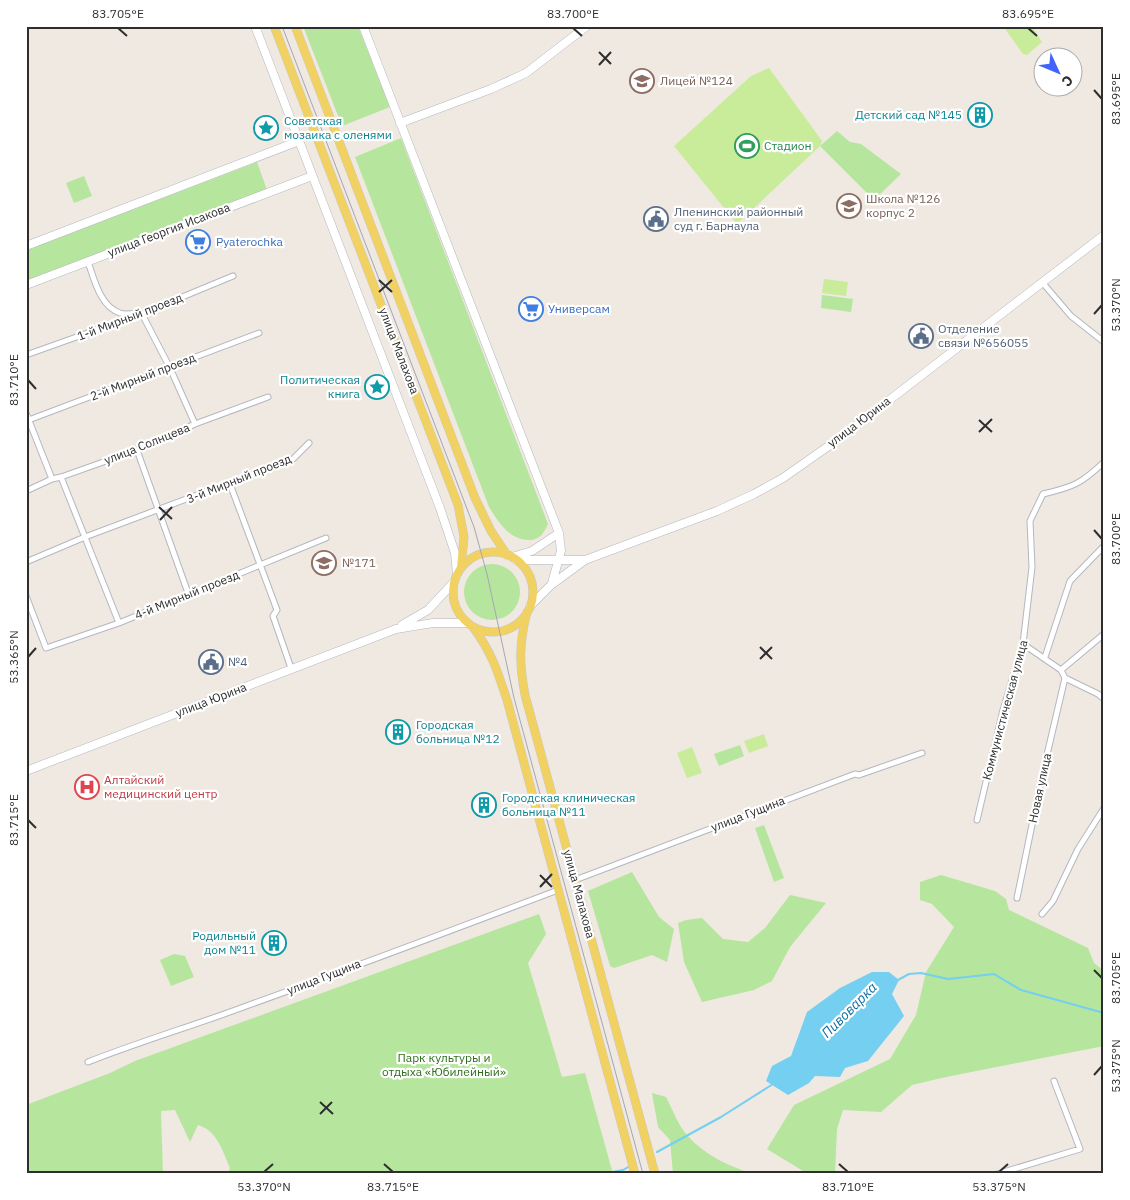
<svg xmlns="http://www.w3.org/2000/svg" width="1130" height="1200" font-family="'IBM Plex Sans',sans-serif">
  <rect width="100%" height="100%" fill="#efe9e1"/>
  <!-- green -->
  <path fill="#b6e59e" d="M303,26H358L390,107L342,126Z
    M837,131L850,142L861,144L901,174L874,200L820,146Z
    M401,138L548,524C544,532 541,539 531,540C510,541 499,523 489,507L355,157Z
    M257,162L267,190L26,282V250Z
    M84,176L92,196L74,203L66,183Z
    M822,295L853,299L851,312L821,308Z
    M464 592a28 28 0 1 1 56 0a28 28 0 1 1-56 0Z
    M740,745L744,756L719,766L714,754Z
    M764,825L784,878L774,882L755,828Z
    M632,872L659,917L674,929L667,962L652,955L614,968L610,966L588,891Z
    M941,875L995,891L1006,899L1009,910L1088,948L1094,963L1104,971V1046L946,1077L912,1085L881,1112L843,1110L837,1129L835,1174H808L767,1149L794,1105L890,1059L916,1015L926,972L954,927L932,904L920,900V882Z
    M790,895L826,903L790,947L772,981L754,990L702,1002L684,962L678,923L686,920L702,918L723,939L748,942L765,928Z
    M539,914L546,934L528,963L562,1077L585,1073L613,1174H228L230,1168C223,1152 217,1130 198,1125L190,1142L175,1110L161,1111L163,1174H26V1105L110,1073L135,1061Z
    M174,954L185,956L194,977L171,986L160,960Z
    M652,1093L666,1097C672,1108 678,1125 687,1135C704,1155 730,1167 754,1174H673L670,1140L658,1127Z"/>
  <!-- pitch -->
  <path fill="#c9ec9a" d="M1003,26H1032L1042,42L1027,55L1023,54Z
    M769,68L822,141L820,146L737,224L674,146L751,76Z
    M824,279L848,282L846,296L822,293Z
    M764,734L768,746L749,753L744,741Z
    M692,747L702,773L687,778L677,753Z"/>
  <!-- water -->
  <path fill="#75cff0" d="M872,972H889L899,980L892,994L904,1016L868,1061L845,1068L840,1077L815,1076L809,1083L788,1095L766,1081L772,1066L791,1056L807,1012L840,988Z"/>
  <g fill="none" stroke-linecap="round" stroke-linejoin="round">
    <!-- stream -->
    <path stroke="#75cff0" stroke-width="2" d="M898,980L909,974L921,973L948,979L994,974L1021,990L1104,1013
      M657,1152L721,1117L773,1084
      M602,1174L623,1170L630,1166"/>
    <defs>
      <path id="street" d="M88,262C94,278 100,307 120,313C128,316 136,311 143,316L170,368L195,424
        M1042,282L1071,316L1104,342
        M26,355L141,314L233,276
        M26,413L52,479
        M26,421L259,333
        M137,450L188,593
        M61,477L119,623
        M230,484L277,610L273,616L291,668
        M26,491L52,479L61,477L137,450L195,424L268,397
        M26,562L85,537L293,459L309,443
        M26,596L46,648L119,623L326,538
        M1023,644L1061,670L1065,678L1098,694L1104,699
        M1045,657L1070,581L1104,546
        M1061,670L1104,634
        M977,820L1003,710L1023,644L1032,567L1030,521L1043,494C1073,487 1081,484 1104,462
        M575,880L855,774L859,775L922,753
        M1017,898L1042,776L1065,678
        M1042,914L1053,901L1078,849L1104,808
        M88,1062C141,1041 196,1025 249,1005C352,968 455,929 558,890
        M997,1174L1080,1149L1054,1081"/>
      <path id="secondary" d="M255,26L440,508L455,553L457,574
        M363,26L559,533L561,551L552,583
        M400,123L491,89L526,73L587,26
        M26,246L299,141
        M26,285L312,176
        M512,557L532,551L559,533
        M516,560H583
        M530,606L551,585L585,560L717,511L754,494L783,478L840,438L1104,235
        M402,625L428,610L454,582
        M26,771L396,629L433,623H467"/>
      <path id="primary" d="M274,26L458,505L464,537L461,568
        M295,26L475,498L491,531L507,555
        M453 592a40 40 0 1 1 80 0a40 40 0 1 1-80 0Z
        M527,612C519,644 519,663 525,695L655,1174
        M473,627C492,653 497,670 507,700L635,1174"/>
    </defs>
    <!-- street casing -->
    <use href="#street" stroke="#b4b7c1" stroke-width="7"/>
    <!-- secondary casing -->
    <use href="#secondary" stroke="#b4b7c1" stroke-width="9"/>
    <!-- primary casing -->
    <use href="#primary" stroke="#c9c9c9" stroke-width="9"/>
    <!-- street -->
    <use href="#street" stroke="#fff" stroke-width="5"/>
    <!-- secondary -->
    <use href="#secondary" stroke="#fff" stroke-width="8"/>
    <!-- primary -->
    <use href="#primary" stroke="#f2d163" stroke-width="8"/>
    <!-- tram -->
    <path stroke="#a3a6b8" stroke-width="1" d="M282,26L474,527L487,574L514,698L643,1174"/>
  </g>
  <!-- ticks -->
  <path fill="none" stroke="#2e2e2e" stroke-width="2" d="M118,28L127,36M573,28L582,36M1028,28L1037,36M599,52L611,64M599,65L611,52M1094,90L1102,99M379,280L392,292M379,292L392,280M1094,314L1102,305M28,380L36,389M979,420L992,432M979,432L992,419M159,507L172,519M160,520L172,507M1094,530L1102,539M760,647L772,659M28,657L36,648M760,659L772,647M28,820L36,828M540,875L552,887M540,887L552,874M1094,970L1102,978M1094,1075L1102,1066M320,1102L333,1114M320,1114L332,1102M384,1164L393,1172M839,1164L848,1172M264,1172L273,1164M999,1172L1008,1164"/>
  <!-- icons -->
  <defs>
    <symbol id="school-ring" viewBox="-11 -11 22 22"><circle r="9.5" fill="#fff" stroke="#8d6e63" stroke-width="1.5"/><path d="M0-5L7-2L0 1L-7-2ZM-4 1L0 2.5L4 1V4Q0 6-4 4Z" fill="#8d6e63"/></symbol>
    <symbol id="building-ring" viewBox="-11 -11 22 22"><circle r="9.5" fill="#fff" stroke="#0f9aa8" stroke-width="1.5"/><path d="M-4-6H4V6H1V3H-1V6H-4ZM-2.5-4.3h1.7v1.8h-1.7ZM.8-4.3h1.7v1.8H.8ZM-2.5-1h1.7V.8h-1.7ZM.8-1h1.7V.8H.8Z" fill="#0f9aa8"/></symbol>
    <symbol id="sight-ring" viewBox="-11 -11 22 22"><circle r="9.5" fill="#fff" stroke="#0f9aa8" stroke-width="1.5"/><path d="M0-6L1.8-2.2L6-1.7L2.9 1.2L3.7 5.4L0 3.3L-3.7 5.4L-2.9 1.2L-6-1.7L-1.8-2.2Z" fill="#0f9aa8"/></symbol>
    <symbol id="stadium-ring" viewBox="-11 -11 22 22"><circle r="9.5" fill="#fff" stroke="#2e9e5b" stroke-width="1.5"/><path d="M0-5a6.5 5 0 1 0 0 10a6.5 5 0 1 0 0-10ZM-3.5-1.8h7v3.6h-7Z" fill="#2e9e5b"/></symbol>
    <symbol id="civic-ring" viewBox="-11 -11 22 22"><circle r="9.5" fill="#fff" stroke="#5c6f8a" stroke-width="1.5"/><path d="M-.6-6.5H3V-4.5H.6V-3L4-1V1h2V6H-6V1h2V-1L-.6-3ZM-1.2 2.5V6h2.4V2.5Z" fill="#5c6f8a"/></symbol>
    <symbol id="supermarket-ring" viewBox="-11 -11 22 22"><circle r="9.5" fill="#fff" stroke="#3f7fe0" stroke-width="1.5"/><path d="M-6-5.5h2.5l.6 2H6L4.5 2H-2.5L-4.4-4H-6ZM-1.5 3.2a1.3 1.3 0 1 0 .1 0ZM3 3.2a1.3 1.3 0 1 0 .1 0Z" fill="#3f7fe0"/></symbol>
    <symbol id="hospital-ring" viewBox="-11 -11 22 22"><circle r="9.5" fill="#fff" stroke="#e0444e" stroke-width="1.5"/><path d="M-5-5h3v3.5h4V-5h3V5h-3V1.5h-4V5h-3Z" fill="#e0444e"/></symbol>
  </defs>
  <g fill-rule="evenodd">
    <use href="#school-ring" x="628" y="67" width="28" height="28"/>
    <use href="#building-ring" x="966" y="101" width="28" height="28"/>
    <use href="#sight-ring" x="252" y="114" width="28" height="28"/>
    <use href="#stadium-ring" x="733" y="132" width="28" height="28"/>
    <use href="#school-ring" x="835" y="192" width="28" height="28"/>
    <use href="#civic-ring" x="642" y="205" width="28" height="28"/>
    <use href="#supermarket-ring" x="184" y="228" width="28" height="28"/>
    <use href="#supermarket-ring" x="517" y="295" width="28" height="28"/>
    <use href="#civic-ring" x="907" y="322" width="28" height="28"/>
    <use href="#sight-ring" x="363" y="373" width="28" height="28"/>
    <use href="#school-ring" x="310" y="549" width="28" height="28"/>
    <use href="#civic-ring" x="197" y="648" width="28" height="28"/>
    <use href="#building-ring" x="384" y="718" width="28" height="28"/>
    <use href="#hospital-ring" x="73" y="773" width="28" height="28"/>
    <use href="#building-ring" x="470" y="791" width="28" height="28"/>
    <use href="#building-ring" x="260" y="929" width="28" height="28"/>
  </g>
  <g text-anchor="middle" stroke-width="4.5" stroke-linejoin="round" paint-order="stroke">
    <!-- education labels -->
    <g font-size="12" fill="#785e54" stroke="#fff" text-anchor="start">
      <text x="660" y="85">Лицей №124</text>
      <text x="866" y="203">Школа №126<tspan x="866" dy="14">корпус 2</tspan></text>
      <text x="342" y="567">№171</text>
    </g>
    <!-- culture labels -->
    <g font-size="12" fill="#0d838f" stroke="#fff" text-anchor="end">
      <text x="962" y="119">Детский сад №145</text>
      <text x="284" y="125" text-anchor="start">Советская<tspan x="284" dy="14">мозаика с оленями</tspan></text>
      <text x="360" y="384">Политическая<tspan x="360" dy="14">книга</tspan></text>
      <text x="416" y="729" text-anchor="start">Городская<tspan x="416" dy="14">больница №12</tspan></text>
      <text x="502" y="802" text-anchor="start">Городская клиническая<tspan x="502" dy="14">больница №11</tspan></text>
      <text x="256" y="940">Родильный<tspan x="256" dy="14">дом №11</tspan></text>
    </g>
    <!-- leisure labels -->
    <g font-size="12" fill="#27864d" stroke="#fff" text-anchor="start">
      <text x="764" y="150">Стадион</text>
    </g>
    <!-- service labels -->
    <g font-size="12" fill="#4e5e75" stroke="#fff" text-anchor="start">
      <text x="674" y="216">Лпенинский районный<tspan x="674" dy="14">суд г. Барнаула</tspan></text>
      <text x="938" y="333">Отделение<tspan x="938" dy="14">связи №656055</tspan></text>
      <text x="228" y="666">№4</text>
    </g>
    <!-- street labels -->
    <g font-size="12" fill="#2e2e2e" stroke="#fff">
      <text transform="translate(169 230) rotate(-21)" y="4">улица Георгия Исакова</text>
      <text transform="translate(130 317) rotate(-21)" y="4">1-й Мирный проезд</text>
      <text transform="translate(399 351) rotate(69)" y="4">улица Малахова</text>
      <text transform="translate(143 377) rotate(-21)" y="4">2-й Мирный проезд</text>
      <text transform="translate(859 422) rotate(-37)" y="4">улица Юрина</text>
      <text transform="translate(147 444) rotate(-22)" y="4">улица Солнцева</text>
      <text transform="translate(239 479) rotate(-22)" y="4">3-й Мирный проезд</text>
      <text transform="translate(187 595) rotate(-22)" y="4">4-й Мирный проезд</text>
      <text transform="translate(211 700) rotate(-21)" y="4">улица Юрина</text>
      <text transform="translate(1005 710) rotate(-75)" y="4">Коммунистическая улица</text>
      <text transform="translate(1040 788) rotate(-78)" y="4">Новая улица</text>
      <text transform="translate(748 814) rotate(-21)" y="4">улица Гущина</text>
      <text transform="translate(579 894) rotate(75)" y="4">улица Малахова</text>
      <text transform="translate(324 977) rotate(-21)" y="4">улица Гущина</text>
    </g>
    <!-- shop labels -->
    <g font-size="12" fill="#366cbe" stroke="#fff" text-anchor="start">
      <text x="216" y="246">Pyaterochka</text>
      <text x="548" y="313">Универсам</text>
    </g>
    <!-- health labels -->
    <g font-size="12" fill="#be3a42" stroke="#fff" text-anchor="start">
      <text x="104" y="784">Алтайский<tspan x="104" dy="14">медицинский центр</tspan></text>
    </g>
    <!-- park labels -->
    <g font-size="12" fill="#2c6e1b" stroke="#fff">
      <text x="444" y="1062">Парк культуры и<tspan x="444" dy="14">отдыха «Юбилейный»</tspan></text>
    </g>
    <!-- water labels -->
    <g font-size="14" font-style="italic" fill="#0d6fa3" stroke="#fff">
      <text transform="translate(849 1010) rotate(-45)" y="5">Пивоварка</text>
    </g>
  </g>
  <!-- border -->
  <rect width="1130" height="1200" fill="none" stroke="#ffffff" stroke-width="55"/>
  <!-- north arrow -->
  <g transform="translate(1058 72) rotate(134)"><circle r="24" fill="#ffffff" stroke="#ababab"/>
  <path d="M0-4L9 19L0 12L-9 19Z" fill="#4264fb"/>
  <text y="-8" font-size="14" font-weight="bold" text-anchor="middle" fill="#2e2e2e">С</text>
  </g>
  <rect x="28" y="28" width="1074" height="1144" fill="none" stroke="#2e2e2e" stroke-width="2"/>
  <g font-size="12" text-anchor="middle" fill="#2e2e2e">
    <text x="118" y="18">83.705°E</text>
    <text x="573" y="18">83.700°E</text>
    <text x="1028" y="18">83.695°E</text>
    <text transform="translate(1116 99) rotate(-90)" y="4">83.695°E</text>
    <text transform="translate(1116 305) rotate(-90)" y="4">53.370°N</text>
    <text transform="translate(14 380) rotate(-90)" y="4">83.710°E</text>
    <text transform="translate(1116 539) rotate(-90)" y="4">83.700°E</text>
    <text transform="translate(14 657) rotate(-90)" y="4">53.365°N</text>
    <text transform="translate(14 820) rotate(-90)" y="4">83.715°E</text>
    <text transform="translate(1116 978) rotate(-90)" y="4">83.705°E</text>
    <text transform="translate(1116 1066) rotate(-90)" y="4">53.375°N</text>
    <text x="264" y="1191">53.370°N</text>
    <text x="393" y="1191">83.715°E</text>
    <text x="848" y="1191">83.710°E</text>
    <text x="999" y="1191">53.375°N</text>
  </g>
</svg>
